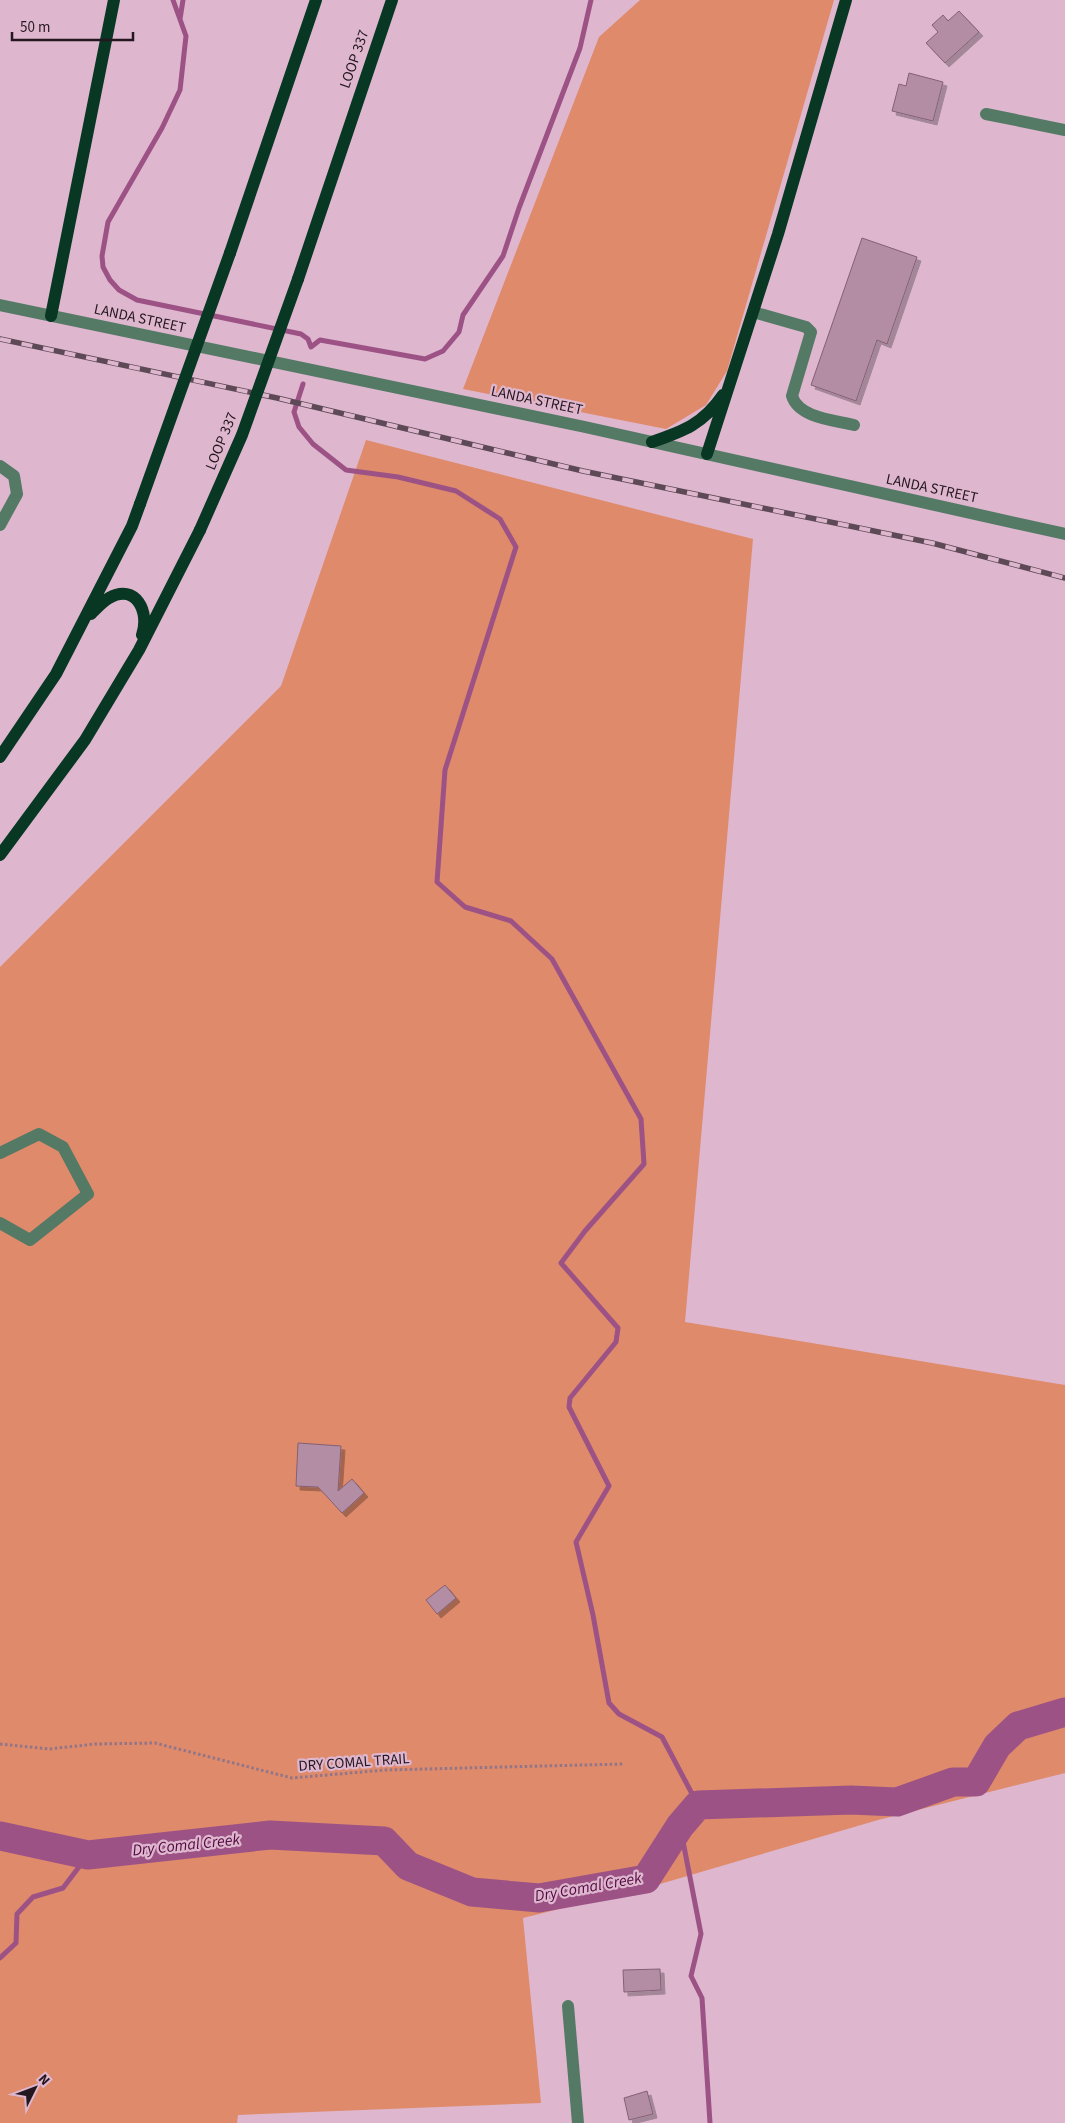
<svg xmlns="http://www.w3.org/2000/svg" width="1065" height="2123" font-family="'Source Sans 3',sans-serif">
  <defs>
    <filter id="shadow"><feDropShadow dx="4" dy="4" stdDeviation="0" flood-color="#0004"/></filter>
  </defs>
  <rect width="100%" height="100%" fill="#deb7cf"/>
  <!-- green -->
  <path fill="#df8a6b" d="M640,0H834L727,371L706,405L666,429L463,389L599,37Z
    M366,440L753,539L685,1322L1065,1385V1773L878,1820L660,1884L523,1918L541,2103L238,2115L237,2123H0V967L281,686Z"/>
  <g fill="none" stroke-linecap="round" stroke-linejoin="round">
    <!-- stream -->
    <path stroke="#9d5285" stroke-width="5" d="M173,0L186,36L180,90L162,128L108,222L102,256L103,267L110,280L119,290L137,300L301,334L308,339L311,347L320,340L425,359L443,351L459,332L463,315L503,256L519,208L580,48L591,0
      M180,19L183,0
      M303,384L294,412L299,427L313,444L346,470L398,477L456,491L500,519L516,547L445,770L437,882L465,907L511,921L552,959L641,1119L644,1164L585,1231L561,1263L618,1328L616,1342L570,1398L569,1407L609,1486L576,1542L593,1615L609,1703L619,1714L662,1737L698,1805
      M680,1826L701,1934L691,1976L702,1998L710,2123
      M0,1958L16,1943L17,1914L33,1897L63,1888L88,1855"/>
    <!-- river -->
    <path stroke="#9d5285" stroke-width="29" d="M0,1836L88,1855L270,1835L384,1841L408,1866L472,1892L539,1898L646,1879L680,1826L698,1805L851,1800L897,1802L953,1782H976L997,1746L1018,1726L1065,1712"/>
  </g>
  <!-- building -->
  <path fill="#b28da4" stroke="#836076" filter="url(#shadow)" d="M959,11L979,32L945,63L926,43L938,32L932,25L943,15L948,21Z
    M909,73L943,82L933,121L892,111L899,84L906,86Z
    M862,238L917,257L887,344L877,340L856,401L811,385Z
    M298,1443L341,1446L338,1491L352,1479L364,1493L342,1513L318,1487L296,1486Z
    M445,1585L456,1598L437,1614L426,1600Z
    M660,1969L661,1990L624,1992L623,1970Z
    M647,2091L653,2114L629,2120L624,2098Z"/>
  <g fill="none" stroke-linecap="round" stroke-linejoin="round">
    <!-- path -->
    <path stroke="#927587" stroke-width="3" stroke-dasharray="2.5 2.5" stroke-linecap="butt" d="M0,1744L49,1749L95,1744L155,1743L292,1778L385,1770L624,1764"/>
    <!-- minor -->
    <path stroke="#547a66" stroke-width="12" d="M986,114L1065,130
      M0,305L585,427L1065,534
      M753,312L806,327L811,332L792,396C799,418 834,420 854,425
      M0,466L14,476L17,494L0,525
      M0,1153L39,1134L63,1147L88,1194L30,1240L0,1223
      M568,2006L578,2123"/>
    <!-- major -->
    <path stroke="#083723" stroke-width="12" d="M230,253L316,0
      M298,279L392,0
      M51,316L114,0
      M652,442C684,431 703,424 723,395
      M707,454L778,234L846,0
      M91,614C96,609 102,602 109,598C136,583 150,612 142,635
      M0,757L56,674L132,526L140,504
      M0,855L85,740L139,650L200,530"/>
    <defs>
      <path id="rail" d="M0,339L277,398L583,471L932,543L1065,578"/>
    </defs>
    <!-- rail casing -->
    <use href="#rail" stroke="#5e4956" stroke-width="5.5"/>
    <!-- rail -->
    <use href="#rail" stroke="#deb7cf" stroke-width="4" stroke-dasharray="11" stroke-linecap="butt"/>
    <!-- major-bridge -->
    <path stroke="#083723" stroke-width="12" d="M140,504L230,253
      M200,530L242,435L298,279"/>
  </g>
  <g text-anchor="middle" stroke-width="4.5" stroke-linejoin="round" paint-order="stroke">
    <!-- street labels -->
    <g font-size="15" fill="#251720" stroke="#deb7cf">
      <text transform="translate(354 59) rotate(-71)" y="5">LOOP 337</text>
      <text transform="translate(140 318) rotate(12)" y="5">LANDA STREET</text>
      <text transform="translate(537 400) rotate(12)" y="5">LANDA STREET</text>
      <text transform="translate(221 441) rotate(-68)" y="5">LOOP 337</text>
      <text transform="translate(932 488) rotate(12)" y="5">LANDA STREET</text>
      <text transform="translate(354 1762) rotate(-4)" y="5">DRY COMAL TRAIL</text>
    </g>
    <!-- water labels -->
    <g font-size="16" font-style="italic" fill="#520940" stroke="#deb7cf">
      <text transform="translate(186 1844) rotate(-6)" y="6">Dry Comal Creek</text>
      <text transform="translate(588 1886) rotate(-10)" y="6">Dry Comal Creek</text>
    </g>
  </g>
  <!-- north arrow -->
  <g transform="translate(35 2088) rotate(48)" stroke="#deb7cf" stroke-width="4" paint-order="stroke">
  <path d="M0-4L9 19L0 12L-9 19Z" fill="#251720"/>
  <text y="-8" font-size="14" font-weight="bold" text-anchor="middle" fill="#251720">N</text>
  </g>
  <!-- scale -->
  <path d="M12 32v8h121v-8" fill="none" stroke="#251720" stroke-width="2.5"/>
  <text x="20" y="32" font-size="15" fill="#251720" stroke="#deb7cf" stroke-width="4" paint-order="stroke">50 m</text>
</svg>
